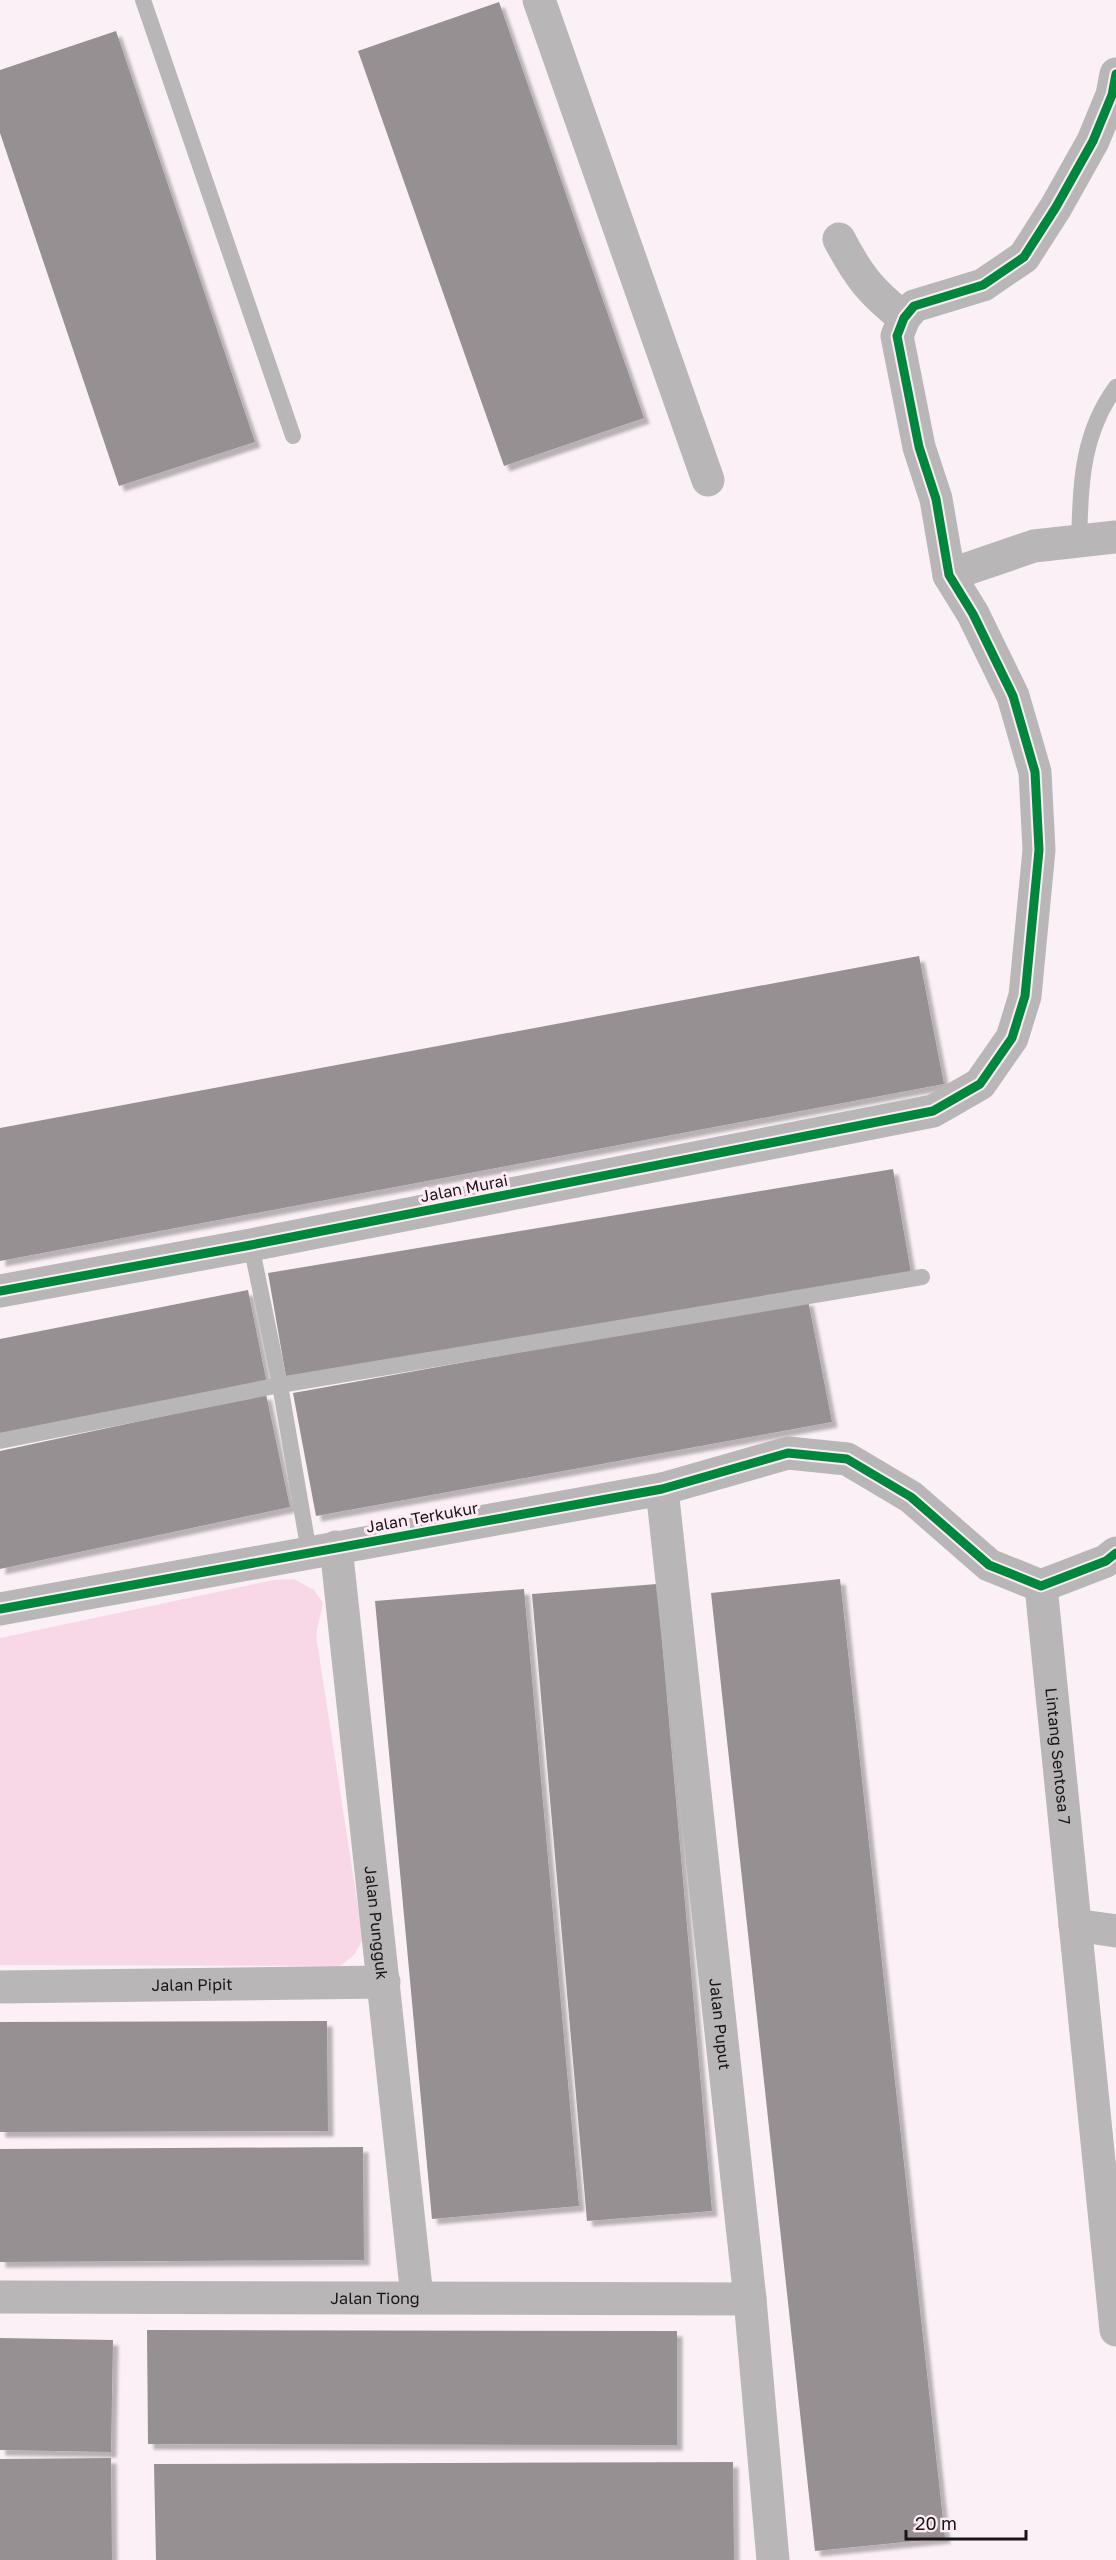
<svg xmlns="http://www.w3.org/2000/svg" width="1116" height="2560" font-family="'Golos Text',sans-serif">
  <defs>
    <filter id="shadow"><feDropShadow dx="5.5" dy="5.5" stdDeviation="1.5" flood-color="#0004"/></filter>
  </defs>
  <rect width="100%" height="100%" fill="#faf0f5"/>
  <!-- green -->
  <path fill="#f8d8e7" d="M294,1579L314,1590L323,1603L316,1635L363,1939L354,1955L340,1966L0,1965V1638L274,1580Z"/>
  <!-- building -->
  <path fill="#979093" filter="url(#shadow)" d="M499,2L644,418L504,466L358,51Z
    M116,31L255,442L119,486L0,133V70Z
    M919,956L944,1084L0,1261V1128Z
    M893,1169L911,1273L286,1377L268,1273Z
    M248,1290L267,1384L0,1435V1339Z
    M808,1300L832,1422L316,1516L293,1393Z
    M266,1394L290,1507L0,1569V1451Z
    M840,1579L945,2538L815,2551L711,1593Z
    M657,1584L712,2211L587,2221L532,1594Z
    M524,1589L579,2206L432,2219L375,1601Z
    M327,2021L328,2131L0,2132V2022Z
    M363,2147L364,2260L0,2262V2149Z
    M147,2330L677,2331V2445L148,2444Z
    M0,2338L113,2340L111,2452L0,2450Z
    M111,2458L112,2560H0V2459Z
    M733,2462L734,2560H156L154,2464Z"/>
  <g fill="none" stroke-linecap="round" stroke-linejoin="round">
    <!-- service -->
    <path stroke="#b9b6b8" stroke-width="16" d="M143,0L293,436
      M1079,541C1081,484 1081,435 1116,387
      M251,1245L280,1385L309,1552
      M0,1441L280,1385L922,1277"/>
    <!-- minor -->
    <g stroke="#b9b6b8" stroke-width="33">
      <path d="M539,0L708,480"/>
      <path d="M839,239C859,277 871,292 904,318"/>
      <path d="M949,575L1034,546L1116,537"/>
      <path d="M0,1291L251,1245L933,1111L980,1084L1012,1038L1025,996L1039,850L1035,772L1013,696L973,614L949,575L936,499L919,447L897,336L904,318L914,306L983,285L1024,257L1056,207L1093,141L1112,95L1116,74"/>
      <path id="s1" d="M662,1489L750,2299L773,2560"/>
      <path id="s2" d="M336,1547L417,2297"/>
      <path id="s3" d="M1041,1586L1116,2330"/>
      <path d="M0,1609L662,1489L788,1453L847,1459L911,1497L989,1565L1041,1586L1106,1561L1116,1553"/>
      <path d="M1075,1925L1116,1931"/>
      <path id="s4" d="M0,1987L384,1982"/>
      <path id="s5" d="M0,2297L750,2299"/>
    </g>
    <defs>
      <path id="cycleway" d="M0,1291L251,1245L933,1111L980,1084L1012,1038L1025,996L1039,850L1035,772L1013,696L973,614L949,575L936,499L919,447L897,336L904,318L914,306L983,285L1024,257L1056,207L1093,141L1112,95L1116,74
        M0,1609L662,1489L788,1453L847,1459L911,1497L989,1565L1041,1586L1106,1561L1116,1553"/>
    </defs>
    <!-- cycleway casing -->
    <use href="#cycleway" stroke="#ffebf4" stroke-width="13"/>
    <!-- cycleway -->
    <use href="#cycleway" stroke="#00873e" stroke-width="9"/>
  </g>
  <g text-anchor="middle" stroke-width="6" stroke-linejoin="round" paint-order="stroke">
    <!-- street labels -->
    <g font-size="16" fill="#1b1417" stroke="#ffebf4">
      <text transform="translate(464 1188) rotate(-11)" y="6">Jalan Murai</text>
      <text transform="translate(422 1517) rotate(-10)" y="6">Jalan Terkukur</text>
      <text dy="6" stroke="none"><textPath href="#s3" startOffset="171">Lintang Sentosa 7</textPath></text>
      <text dy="6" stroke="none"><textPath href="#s2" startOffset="378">Jalan Pungguk</textPath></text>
      <text dy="6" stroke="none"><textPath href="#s4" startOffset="192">Jalan Pipit</textPath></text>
      <text dy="6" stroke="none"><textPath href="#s1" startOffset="538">Jalan Puput</textPath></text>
      <text dy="6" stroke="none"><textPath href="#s5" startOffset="375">Jalan Tiong</textPath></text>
    </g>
  </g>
  <!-- scale -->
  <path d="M906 2530v9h120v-9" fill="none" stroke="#1b1417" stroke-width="3"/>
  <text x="915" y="2530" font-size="18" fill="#1b1417" stroke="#ffebf4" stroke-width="4.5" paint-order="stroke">20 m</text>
</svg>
